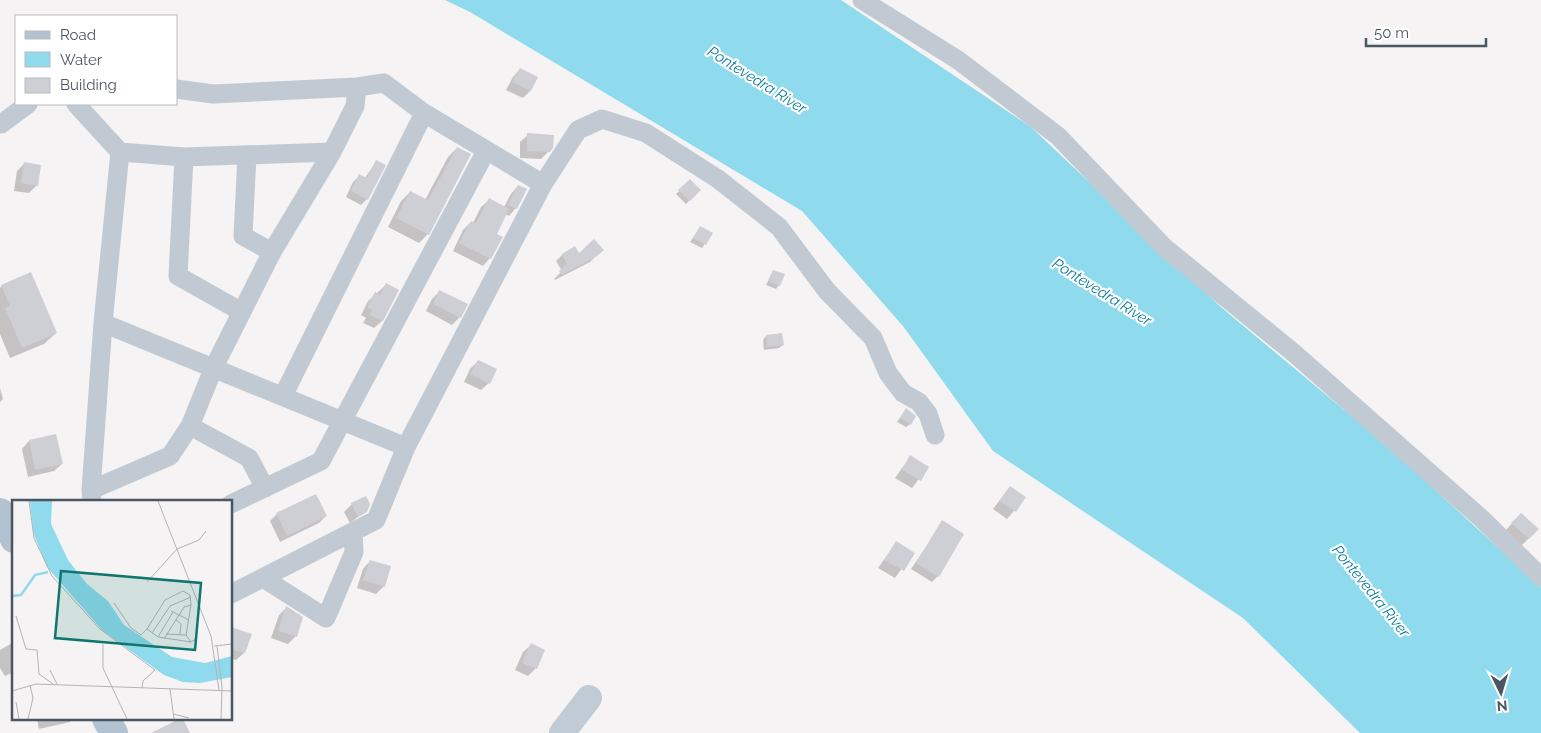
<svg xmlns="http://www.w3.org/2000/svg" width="1541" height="733" font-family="Raleway,sans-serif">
  <rect width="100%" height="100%" fill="#f5f3f3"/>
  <!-- water -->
  <path fill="#90daee" d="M445,0H841L1031,127L1222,308L1385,444L1541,587V733H1360L1243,618L993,451L903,326L802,211L470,12Z"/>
  <!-- shadow -->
  <path fill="#0003" d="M520,69L537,78L530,91L523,98L506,90L513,77Z
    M528,135L549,151L541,159L520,158V142Z
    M457,148L428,234L419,243L388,227L401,201L410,192L425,200L448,157Z
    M376,162L367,199L361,205L346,197L353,182L359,176L365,178Z
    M24,164L37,185L29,193L14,191L17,171Z
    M690,181L699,190L686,204L676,194Z
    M518,186L516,208L509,216L505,214L495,234L490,258L483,266L453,251L463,230L471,222L473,223L481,207L489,200L504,207L511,194Z
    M700,228L711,234L702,248L690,242Z
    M602,250L590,262L555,280L554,279L562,271L556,261L562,255H579Z
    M773,271L779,285L776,289L766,285Z
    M386,285L398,290L382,321L374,328L363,323L366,318L361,315L368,301Z
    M2,286L56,333L44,344L10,358L0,334V288Z
    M440,291L460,317L452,325L426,311L432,299Z
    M766,336L783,345L779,348L764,350L763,340Z
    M478,361L489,383L481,390L464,382L470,369Z
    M0,388L3,399L0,402Z
    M906,409L910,424L906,427L897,422Z
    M29,441L62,464L54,471L28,477L22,449Z
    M910,457L928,467L912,488L895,478Z
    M1010,487L1025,498L1007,519L993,509Z
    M352,504L366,511L350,523L344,512Z
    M277,514L326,516L319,523L280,542L270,521Z
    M1521,514L1537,530L1521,546L1505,531Z
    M943,522L938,576L932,582L911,569Z
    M896,543L913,553L895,578L878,568Z
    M370,561L384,586L376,594L357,588L363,569Z
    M286,608L296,636L288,644L271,638L279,615Z
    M231,628L244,653L236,660L231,659Z
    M14,642V672L5,676L0,668V650Z
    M531,645L544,650L535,669L528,676L515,670L523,652Z
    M37,719H73L70,722L39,729Z"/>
  <!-- building -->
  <path fill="#cdcfd5" d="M520,68L538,77L531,91L512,82Z
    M527,133L554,135L553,148L550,152L527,151Z
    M457,147L471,154L429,235L396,218L410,191L428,200Z
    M376,160L386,165L368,200L351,191L359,174L367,178Z
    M24,162L41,165L38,186L21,183Z
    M690,179L701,190L690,201L678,190Z
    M518,185L527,189L517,209L508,205Z
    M489,198L509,209L497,234L503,237L491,259L459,243L471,221L476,223Z
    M700,226L713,233L706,245L693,238Z
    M594,239L604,250L597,256L562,275L559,271L567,264L562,254L575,246L579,253Z
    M773,270L785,274L780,286L768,281Z
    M31,272L57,333L22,348L5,308L10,306L1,285Z
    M386,283L399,290L383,321L370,315L372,310L367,307L375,292L380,295Z
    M439,290L468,304L461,318L433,304Z
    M782,333L784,345L767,347L766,335Z
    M478,360L497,369L490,384L470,374Z
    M906,408L916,416L911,425L900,418Z
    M56,434L63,464L35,470L29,440Z
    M910,455L929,467L921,481L902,470Z
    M1010,486L1026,497L1016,512L999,501Z
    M316,494L327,516L287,536L276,513Z
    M366,496L370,504L367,512L358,517L351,503Z
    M1521,513L1539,529L1529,539L1511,523Z
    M942,520L964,534L939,577L916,563Z
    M896,541L915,553L904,571L884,560Z
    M370,560L391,566L385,587L363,580Z
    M286,606L303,617L297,637L278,631Z
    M231,627L252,634L245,653L231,649Z
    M531,643L545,650L537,669L522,663Z
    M179,719H183L190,733H151Z"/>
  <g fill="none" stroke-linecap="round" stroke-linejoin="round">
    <!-- minor -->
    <path stroke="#c1cad2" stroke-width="19" d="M862,0L958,60L1058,136L1164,247L1295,354L1482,519L1541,577
      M176,89L213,94L357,87L384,83L424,113
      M76,104L120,152L184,157L332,152
      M1,124L28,104
      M247,155L243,236L272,252
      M184,157L178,276L242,312
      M543,184L578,130L602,119L646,133L718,179L779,227L827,291L873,338L888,373L903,393L919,402L928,414L935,435
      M103,323L406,447
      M190,426L249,458L265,488
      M91,490L103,323L120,152
      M92,502L91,490L170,456L190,426L214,367L272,252L332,152L355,106L357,87
      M231,504L321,461L486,151
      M263,578L326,618L354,552L353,533
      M231,594L376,520L406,447L543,184L424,113L283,396"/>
    <!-- secondary -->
    <path stroke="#c1cbd6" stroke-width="26" d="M562,733L589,698"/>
    <!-- primary -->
    <path stroke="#b3c2d1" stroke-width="28" d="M0,512L14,539
      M106,719L114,733"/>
  </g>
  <g text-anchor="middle" stroke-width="4.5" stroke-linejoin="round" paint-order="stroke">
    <!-- water labels -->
    <g font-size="15" font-style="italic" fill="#0c7c9b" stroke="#fff">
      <text transform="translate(757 80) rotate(32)" y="5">Pontevedra River</text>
      <text transform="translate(1102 292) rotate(32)" y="5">Pontevedra River</text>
      <text transform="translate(1371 591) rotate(51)" y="5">Pontevedra River</text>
    </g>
  </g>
  <!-- overview -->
  <g transform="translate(12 500)">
    <rect width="220" height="220" fill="#f5f3f3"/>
    <path d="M18,1H40L39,24L56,60L75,84L96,101L112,125L160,157L193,163L220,156V177L188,183L171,182L152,175L90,130L35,67L21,32Z" fill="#90daee"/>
    <path fill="none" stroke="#90daee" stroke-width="2.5" d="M0,96L9,95L23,75L36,72"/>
    <path fill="none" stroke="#b1b4b9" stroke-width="1" d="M17,1L22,38L40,76L88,129L143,170L131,181L130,188M146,1L199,136L207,190M165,49L187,40L194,31M135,82L165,49M102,103L119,128L129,135L135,129M159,111L177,120M4,116L14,149L25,150L27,174L41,184M164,120L169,124L168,134M140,133L158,106L179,97M154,134L174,135L179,142M174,135L179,105M146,137L179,142L184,139M152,139L172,107L179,105L178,95L171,91L153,100L135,129L146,137L161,112M91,144V168L115,219M202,146L220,144M205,146L210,187L209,219M38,170L45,184M158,189L162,219M0,191L24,184L220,191M4,202L7,219M161,214L177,218M16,219L21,198L18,185"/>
    <path fill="#0f766e" fill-opacity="0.15" stroke="#0f766e" stroke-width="2.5" d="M49,71L189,83L183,150L43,138Z"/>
    <rect width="220" height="220" fill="none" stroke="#4a5661" stroke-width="2.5"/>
  </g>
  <!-- legend -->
  <rect x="15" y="15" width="162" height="90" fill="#ffffff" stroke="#b7bbc0"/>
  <rect x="25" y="31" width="25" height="8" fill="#b3c2d1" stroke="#b7bbc0"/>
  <text x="60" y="40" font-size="15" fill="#4a5661">Road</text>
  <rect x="25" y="52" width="25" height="15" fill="#90daee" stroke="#b7bbc0"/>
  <text x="60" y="65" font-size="15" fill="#4a5661">Water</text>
  <rect x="25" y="78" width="25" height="15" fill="#cdcfd5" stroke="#b7bbc0"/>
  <text x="60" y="90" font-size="15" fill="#4a5661">Building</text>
  <!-- north arrow -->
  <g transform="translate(1501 693) rotate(175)" stroke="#ffffff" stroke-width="4" paint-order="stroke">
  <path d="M0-4L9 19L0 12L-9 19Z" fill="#4a5661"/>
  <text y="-8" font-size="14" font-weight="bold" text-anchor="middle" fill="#4a5661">N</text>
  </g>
  <!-- scale -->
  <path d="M1366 38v8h120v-8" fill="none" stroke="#4a5661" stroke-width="2.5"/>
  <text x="1374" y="38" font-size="15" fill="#4a5661" stroke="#ffffff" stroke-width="4" paint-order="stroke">50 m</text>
</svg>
